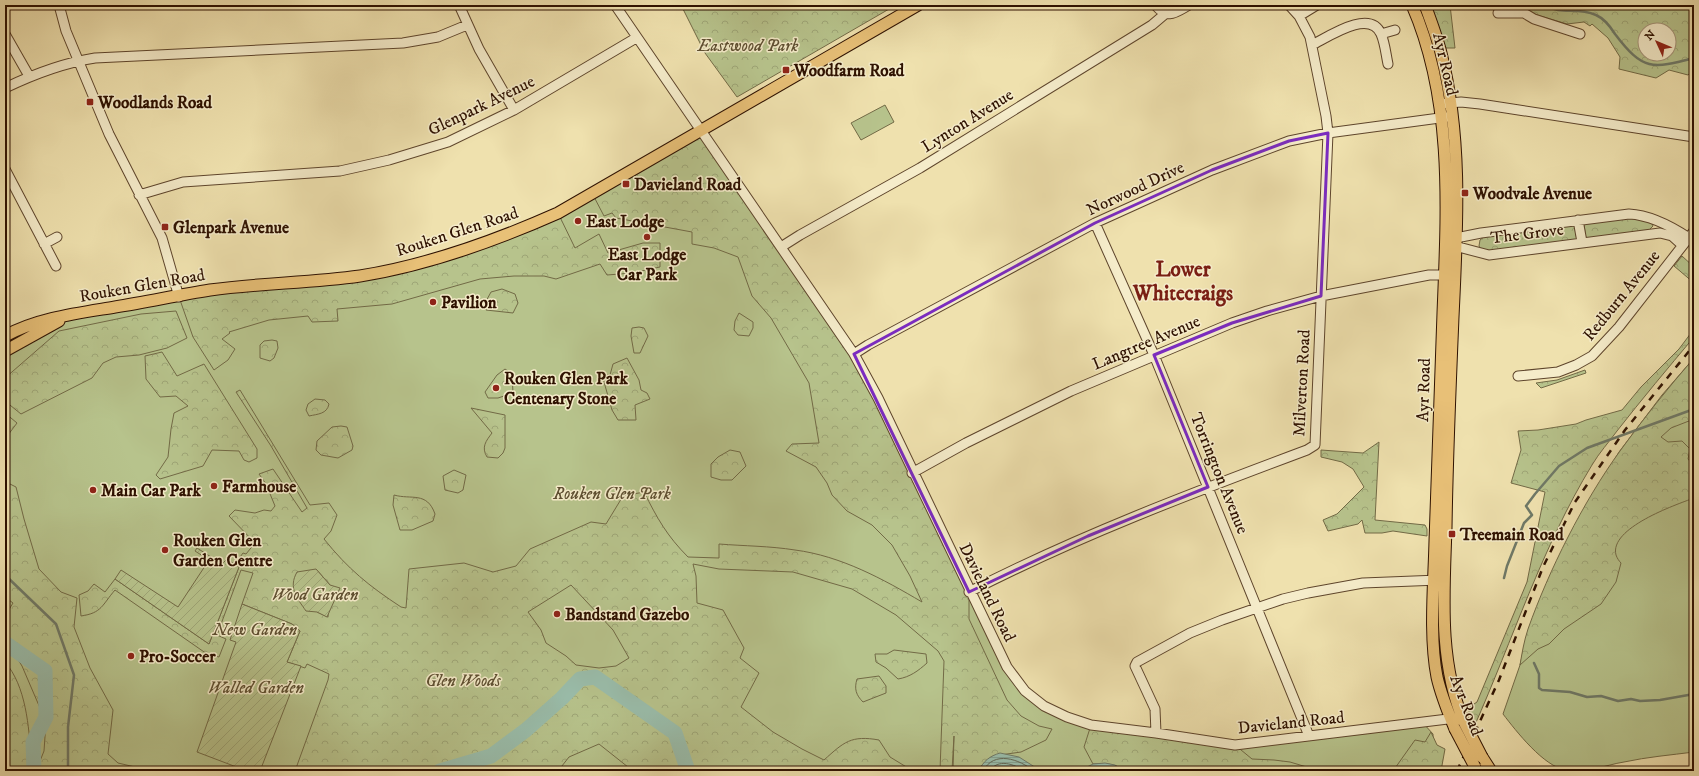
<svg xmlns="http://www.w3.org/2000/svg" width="1699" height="776" font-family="'IM FELL DW Pica',serif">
  <defs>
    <pattern id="forest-crowns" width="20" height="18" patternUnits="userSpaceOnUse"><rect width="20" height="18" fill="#b7c38c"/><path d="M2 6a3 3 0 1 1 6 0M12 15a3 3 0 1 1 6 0" fill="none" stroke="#9ea677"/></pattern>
    <pattern id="garden-furrows" width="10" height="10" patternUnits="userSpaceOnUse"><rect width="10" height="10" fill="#b7c38c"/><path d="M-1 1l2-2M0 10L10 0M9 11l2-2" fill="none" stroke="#9ea677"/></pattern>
    <pattern id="water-rules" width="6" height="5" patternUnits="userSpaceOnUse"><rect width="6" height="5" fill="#9abeac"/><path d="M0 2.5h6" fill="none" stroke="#85a292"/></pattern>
  </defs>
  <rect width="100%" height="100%" fill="#efe1ae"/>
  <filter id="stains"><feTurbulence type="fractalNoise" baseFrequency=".005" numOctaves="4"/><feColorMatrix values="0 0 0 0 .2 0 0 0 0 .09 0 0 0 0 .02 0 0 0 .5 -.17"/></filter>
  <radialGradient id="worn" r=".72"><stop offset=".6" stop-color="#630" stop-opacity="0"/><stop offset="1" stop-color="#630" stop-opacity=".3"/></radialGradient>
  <!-- green -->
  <path fill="#b7c38c" stroke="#726a46" d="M885,105L894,122L861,140L851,123Z
    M701,130L969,592L1025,691L1067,717L1235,745L1423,723L1433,734V771H5V351L78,313L337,279L502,237Z
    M1694,358V752C1671,755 1647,757 1624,762C1605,765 1586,774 1566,770C1544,767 1516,731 1503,714L1520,665L1528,631L1564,547L1587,504L1619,452L1662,395Z"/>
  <!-- forest -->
  <path fill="url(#forest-crowns)" stroke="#726a46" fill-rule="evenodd" d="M681,5H896L737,97L705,53Z
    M1430,5H1450L1455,48H1445Z
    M1529,5H1694V70L1688,75L1669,70L1656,78L1619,69L1620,57L1608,38L1592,24L1590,26L1584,22L1567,24L1527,12ZM1645,30H1669V54H1645Z
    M701,130L854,354L969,592V619L1007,700L1021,716L1039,726L1052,729L1046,740L1021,752L993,756L980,767L979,771H953L954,736L952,771H940L944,661L938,651L896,615L852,589L793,572L719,569L693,564L696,576L697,603L723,610L744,648L740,658L759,673L741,707L773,732L802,749L824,760C844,742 851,735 879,740L890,757L913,771H633L599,744L569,757L558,771H295L328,680L329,674L307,664L305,668L287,662L300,631L292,624L242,604L253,573L241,570L217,635L226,639L219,657L207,654L115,590C102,605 102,613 81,616L79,595L88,591L94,584L105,592L115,579L209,644L239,567L235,564L243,553L246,554L255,543L229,516L235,510L255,513L264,510L271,511L275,506L266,484L259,474L273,469L302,512L307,508L271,446L236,392L240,390L310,505L329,503L337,515L331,531L324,539C348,569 369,586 401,607L406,608L409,569L464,563L493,572L516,566L530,549L591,522L606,524L623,496L644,492C657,518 667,536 688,557L719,558V544C744,546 770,546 795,550C841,556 883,579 922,602L910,576L892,545L872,525L847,511L832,495L827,483L816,467L786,451L792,444L819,443L809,383L771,318L752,296L738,257L714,248L692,244V232L616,218L612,213L604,216L592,193ZM316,569L330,585L328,617L317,612ZM571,585L613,630L629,658L616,666L599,668L576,665L566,656L546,643L541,630L528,612Z
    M558,213L575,248L599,234L608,253L643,243H660V267L632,273L607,275L600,264L556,279L544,276H514L480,279L392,304L337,309L338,321L312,322L308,316L269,320L229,332L230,333L222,339L235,349L228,360L214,370L193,337L179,297L380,273Z
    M1636,217L1651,222L1653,226L1649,230L1586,239L1584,224Z
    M1574,224L1577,240L1494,251H1482L1479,246L1480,240L1486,235Z
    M1682,256L1694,267V283L1674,266Z
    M502,289L515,294L518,303L513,313L486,310L485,303L491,292Z
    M176,311L187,338L167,348L139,355L116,357L103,363L92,378L21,414L5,401V378L59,331L141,314Z
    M739,313L753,322V328L749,336L738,335L734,330L735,321Z
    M639,327L644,328L648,336L640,353H634L631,336L632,328Z
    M1694,329V337C1668,368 1642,399 1617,431C1609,442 1599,453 1592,465C1542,547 1513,639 1474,727L1468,708L1477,702L1527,582L1545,492L1511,483L1521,450L1518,431L1538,430L1576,424L1586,420L1622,410L1641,387L1679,349Z
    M272,340L277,341L278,348L274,358L270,361L260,358V345L264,341Z
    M162,352L177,376L204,364L257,449V458L249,462L244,460L239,451L212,450L203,466L160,479L156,475L168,457L171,429L174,413L188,406L176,396L160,397L146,379L145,356Z
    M627,358L639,380L641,390L647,393L650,399L635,405L636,420H618L612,410L602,375H610L613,364Z
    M1694,358V419L1671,428L1661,437L1668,442L1682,441L1690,449L1688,459L1694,466V498C1675,505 1609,528 1616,555C1617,558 1619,561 1621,563L1616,582L1601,604L1564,629L1549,644L1538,649L1520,665C1522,653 1524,641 1528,629C1549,570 1583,502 1620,451C1643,419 1668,388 1694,358Z
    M505,369L512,374L513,393L498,398H488L485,392L497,375Z
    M1585,370L1586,373L1541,388L1536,383L1557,380Z
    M315,399L325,400L329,404C327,414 318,414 309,416L306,410L308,404Z
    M471,408L505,415V448L503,453L498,458L487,457C481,447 486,441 492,433Z
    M5,413L17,423L5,439Z
    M341,426L347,427L353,446L352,450L338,458L321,455L316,450L317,441L332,427Z
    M1379,442L1375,520L1425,525L1427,529V536L1393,531L1382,533H1365L1362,520L1358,524L1328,531L1323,520L1337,514L1364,487L1353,469L1342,462L1321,457V450L1363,453Z
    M730,450L740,452L746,466L732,480H721L711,477V464L718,457Z
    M5,457L8,466L6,482L16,487L24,519L39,569L61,592L77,598L74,627L90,668L113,710L108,754L118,763L152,771H5V662C26,686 29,727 31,758L40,761L44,751L46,722L22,666L5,639V616L13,603L5,597Z
    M454,470L466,475L463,490L458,493L445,490L443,476Z
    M394,495C411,500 427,491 435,514L433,521L412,530H400L393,505Z
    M894,650L926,654L927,663C918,671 910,677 898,679L886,668L876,662L875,654H887Z
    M879,676L886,686V693L863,702C856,695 854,689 857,679Z
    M1091,725L1235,745L1252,759L1274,760L1290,762L1320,771H1124C1115,763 1104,763 1093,764L1084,747Z
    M1431,732L1437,745L1445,749L1441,771H1393L1415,740L1425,742Z"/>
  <!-- garden -->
  <path fill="url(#garden-furrows)" stroke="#726a46" d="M197,548L222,564L227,559L239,567L209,644L115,579L121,570L178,607L209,560L195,551Z
    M316,569L330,585L340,588L327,617L317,612L306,611C297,598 288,588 297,572Z
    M242,604L292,624L300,631L287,662L301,666L260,771H247L197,752L236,642L230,640Z"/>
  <!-- water -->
  <path fill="url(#water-rules)" stroke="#6f7967" d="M1000,753L1019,757L1041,771H979C983,761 990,756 1000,753Z
    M1105,763L1115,765L1124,771H1079L1093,764Z"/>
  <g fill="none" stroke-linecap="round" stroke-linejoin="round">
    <!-- shore -->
    <path stroke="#646856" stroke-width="1" d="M983,771C994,750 1019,759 1034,771
      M989,771C999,758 1013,764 1025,771"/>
    <!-- stream -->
    <path stroke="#6f7967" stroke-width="2.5" d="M1544,5C1563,16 1575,6 1596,15C1605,19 1610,26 1615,34C1643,71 1652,69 1694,58
      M5,575L56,624L74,675L68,727V771
      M1504,578L1507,566L1524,523L1532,515L1526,506L1535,494L1559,466L1587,448L1694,409
      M1534,663L1539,674V688L1542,690L1570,692L1587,697L1601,696L1618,701L1631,699L1640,701L1660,700L1694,694"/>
    <!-- river -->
    <path stroke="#9abeac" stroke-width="15" d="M5,643L45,671L46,717L33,742L34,771
      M440,771L491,756L526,730L562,698L580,679L595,677L675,733L688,771"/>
    <defs>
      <path id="minor" d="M59,5L66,31L109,134L162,238L179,297
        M459,5L479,49L514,110
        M615,5L854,354L878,398L1007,667L1025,691L1044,706L1067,717L1091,725L1156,733L1235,745L1456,718
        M1155,5C1168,20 1175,13 1189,5
        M1498,13H1524L1534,19L1580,34
        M1299,16L1317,5
        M5,34L29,76
        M1381,34L1395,30
        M1312,45C1328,37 1370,8 1381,34C1385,43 1386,55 1388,64
        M5,88C34,74 63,63 95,58L403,43L438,37L467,25
        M1439,104L1461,102L1480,104L1694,137
        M5,169L56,266
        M139,195L183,182L340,171L389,160L448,142L514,110L636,38
        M1578,220L1582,242
        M1095,223L1154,355L1309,736
        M1450,240L1456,238L1481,233L1629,214C1650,215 1671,226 1689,238
        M44,244L57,237
        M1451,245L1489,255L1660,233L1672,236L1682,245
        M781,247L800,235L920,168L1152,25L1165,14
        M854,354L868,345L1095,223L1212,170L1289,141L1328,133L1447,117
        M1518,376L1558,372L1576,365L1592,356L1619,327L1694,231
        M912,473L966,443L1071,391L1232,323L1267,311L1321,296L1429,275H1451
        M969,592C1078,536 1192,493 1307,450L1315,445L1328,133L1326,116L1310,37L1299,16L1289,5
        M1156,733L1155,709L1135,666L1137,662L1190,633L1222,620L1283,599L1308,593L1363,583L1439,580"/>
      <path id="major" d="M1412,5C1454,101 1447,211 1443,313C1440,389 1437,465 1435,541C1434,584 1429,636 1437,677C1441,695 1448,712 1455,729
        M1425,5C1431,21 1437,37 1441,53C1463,139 1457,230 1453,317C1450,388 1447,458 1446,528C1444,593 1438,661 1464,722
        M5,336C37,318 79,313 115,307C147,302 178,295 210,290C260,283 311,283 360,276C429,265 495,241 558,213L918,5
        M5,351L59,321
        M1482,757L1491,771"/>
    </defs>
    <!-- minor casing -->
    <use href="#minor" stroke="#5e452c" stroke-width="11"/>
    <!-- major casing -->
    <use href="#major" stroke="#2e1100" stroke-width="13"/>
    <!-- minor -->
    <use href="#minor" stroke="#f5ecca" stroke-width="9"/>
    <!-- major -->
    <use href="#major" stroke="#e8c077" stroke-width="11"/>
    <!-- rail -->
    <path stroke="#2e1100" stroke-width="2.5" stroke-dasharray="7 7" stroke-linecap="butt" d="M1457,771L1499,680L1543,567L1575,502L1625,430L1694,345"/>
    <defs>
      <path id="major-bridge" d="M1464,722L1482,757
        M1455,729L1475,767"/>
    </defs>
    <!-- major-bridge casing -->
    <use href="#major-bridge" stroke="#2e1100" stroke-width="13" stroke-linecap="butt"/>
    <!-- major-bridge -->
    <use href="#major-bridge" stroke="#e8c077" stroke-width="11"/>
  </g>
  <!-- marked area -->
  <path fill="none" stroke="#7b2cbf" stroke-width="3" stroke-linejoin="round" d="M1328,133L1321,296L1232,323L1154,355L1208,487L1088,536L969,592L854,354L1095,223L1212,170L1289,141Z"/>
  <!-- markers -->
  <g fill="#8f2418" stroke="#f5ecca" stroke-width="1.5">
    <rect x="782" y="66" width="8" height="8" rx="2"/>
    <rect x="86" y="98" width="8" height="8" rx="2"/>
    <rect x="622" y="180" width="8" height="8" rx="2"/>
    <rect x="1461" y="189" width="8" height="8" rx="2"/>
    <circle cx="578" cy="221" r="4"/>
    <rect x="161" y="223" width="8" height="8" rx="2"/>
    <circle cx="647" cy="237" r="4"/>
    <circle cx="433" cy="302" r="4"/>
    <circle cx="496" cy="388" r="4"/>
    <circle cx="214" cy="486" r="4"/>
    <circle cx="93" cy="490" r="4"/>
    <rect x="1448" y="530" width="8" height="8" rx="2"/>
    <circle cx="165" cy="550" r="4"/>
    <circle cx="557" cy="614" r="4"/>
    <circle cx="131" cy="656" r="4"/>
  </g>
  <g text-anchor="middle" stroke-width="3" stroke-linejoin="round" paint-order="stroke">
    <!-- park labels -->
    <g font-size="17" font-style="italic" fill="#5e4f31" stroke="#f5ecca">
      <text x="748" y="51">Eastwood Park</text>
      <text x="612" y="499">Rouken Glen Park</text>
      <text x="315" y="600">Wood Garden</text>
      <text x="255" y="635">New Garden</text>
      <text x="463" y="686">Glen Woods</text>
      <text x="256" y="693">Walled Garden</text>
    </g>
    <!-- street labels -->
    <g font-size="17" fill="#2e1100" stroke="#f5ecca">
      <text transform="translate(1446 64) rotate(77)" y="6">Ayr Road</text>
      <text transform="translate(481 105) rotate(-26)" y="6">Glenpark Avenue</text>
      <text transform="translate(967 120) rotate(-32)" y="6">Lynton Avenue</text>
      <text transform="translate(1135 188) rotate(-25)" y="6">Norwood Drive</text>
      <text transform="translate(457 231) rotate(-18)" y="6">Rouken Glen Road</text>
      <text transform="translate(1527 233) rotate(-7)" y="6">The Grove</text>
      <text transform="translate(142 285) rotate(-10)" y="6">Rouken Glen Road</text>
      <text transform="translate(1621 295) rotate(-51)" y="6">Redburn Avenue</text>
      <text transform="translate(1146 342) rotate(-23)" y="6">Langtree Avenue</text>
      <text transform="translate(1301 383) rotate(-87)" y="6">Milverton Road</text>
      <text transform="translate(1423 390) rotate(-88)" y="6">Ayr Road</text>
      <text transform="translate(1220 473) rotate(68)" y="6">Torrington Avenue</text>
      <text transform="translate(988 592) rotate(64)" y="6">Davieland Road</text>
      <text transform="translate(1467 705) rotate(69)" y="6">Ayr Road</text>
      <text transform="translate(1291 722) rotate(-6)" y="6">Davieland Road</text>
    </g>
    <!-- poi labels -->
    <g font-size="17" font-weight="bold" fill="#2e1100" stroke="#f5ecca" text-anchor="start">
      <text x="794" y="76">Woodfarm Road</text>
      <text x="98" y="108">Woodlands Road</text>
      <text x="634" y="190">Davieland Road</text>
      <text x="1473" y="199">Woodvale Avenue</text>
      <text x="586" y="227">East Lodge</text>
      <text x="173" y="233">Glenpark Avenue</text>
      <text x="647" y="260" text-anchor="middle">East Lodge<tspan x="647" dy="20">Car Park</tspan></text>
      <text x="441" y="308">Pavilion</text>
      <text x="504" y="384">Rouken Glen Park<tspan x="504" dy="20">Centenary Stone</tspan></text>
      <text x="222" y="492">Farmhouse</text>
      <text x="101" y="496">Main Car Park</text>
      <text x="1460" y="540">Treemain Road</text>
      <text x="173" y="546">Rouken Glen<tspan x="173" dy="20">Garden Centre</tspan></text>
      <text x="565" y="620">Bandstand Gazebo</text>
      <text x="139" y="662">Pro-Soccer</text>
    </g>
    <!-- district labels -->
    <g font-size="21" font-weight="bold" fill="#7a1f14" stroke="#f5ecca">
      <text x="1183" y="276">Lower<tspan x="1183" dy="24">Whitecraigs</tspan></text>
    </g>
  </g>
  <!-- margin -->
  <rect width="1699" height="776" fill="none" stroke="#efe1ae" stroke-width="20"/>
  <rect x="6" y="6" width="1687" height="764" fill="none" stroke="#2e1100" stroke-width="2"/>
  <rect x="10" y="10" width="1679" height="756" fill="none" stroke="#2e1100"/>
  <!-- north arrow -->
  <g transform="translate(1657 42) rotate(314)"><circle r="19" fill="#f5ecca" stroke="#a59479"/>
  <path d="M0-3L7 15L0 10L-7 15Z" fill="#8f2418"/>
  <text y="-6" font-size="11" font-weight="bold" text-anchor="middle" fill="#2e1100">N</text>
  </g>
  <rect width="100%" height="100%" filter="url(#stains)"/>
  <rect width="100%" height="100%" fill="url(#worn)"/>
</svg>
